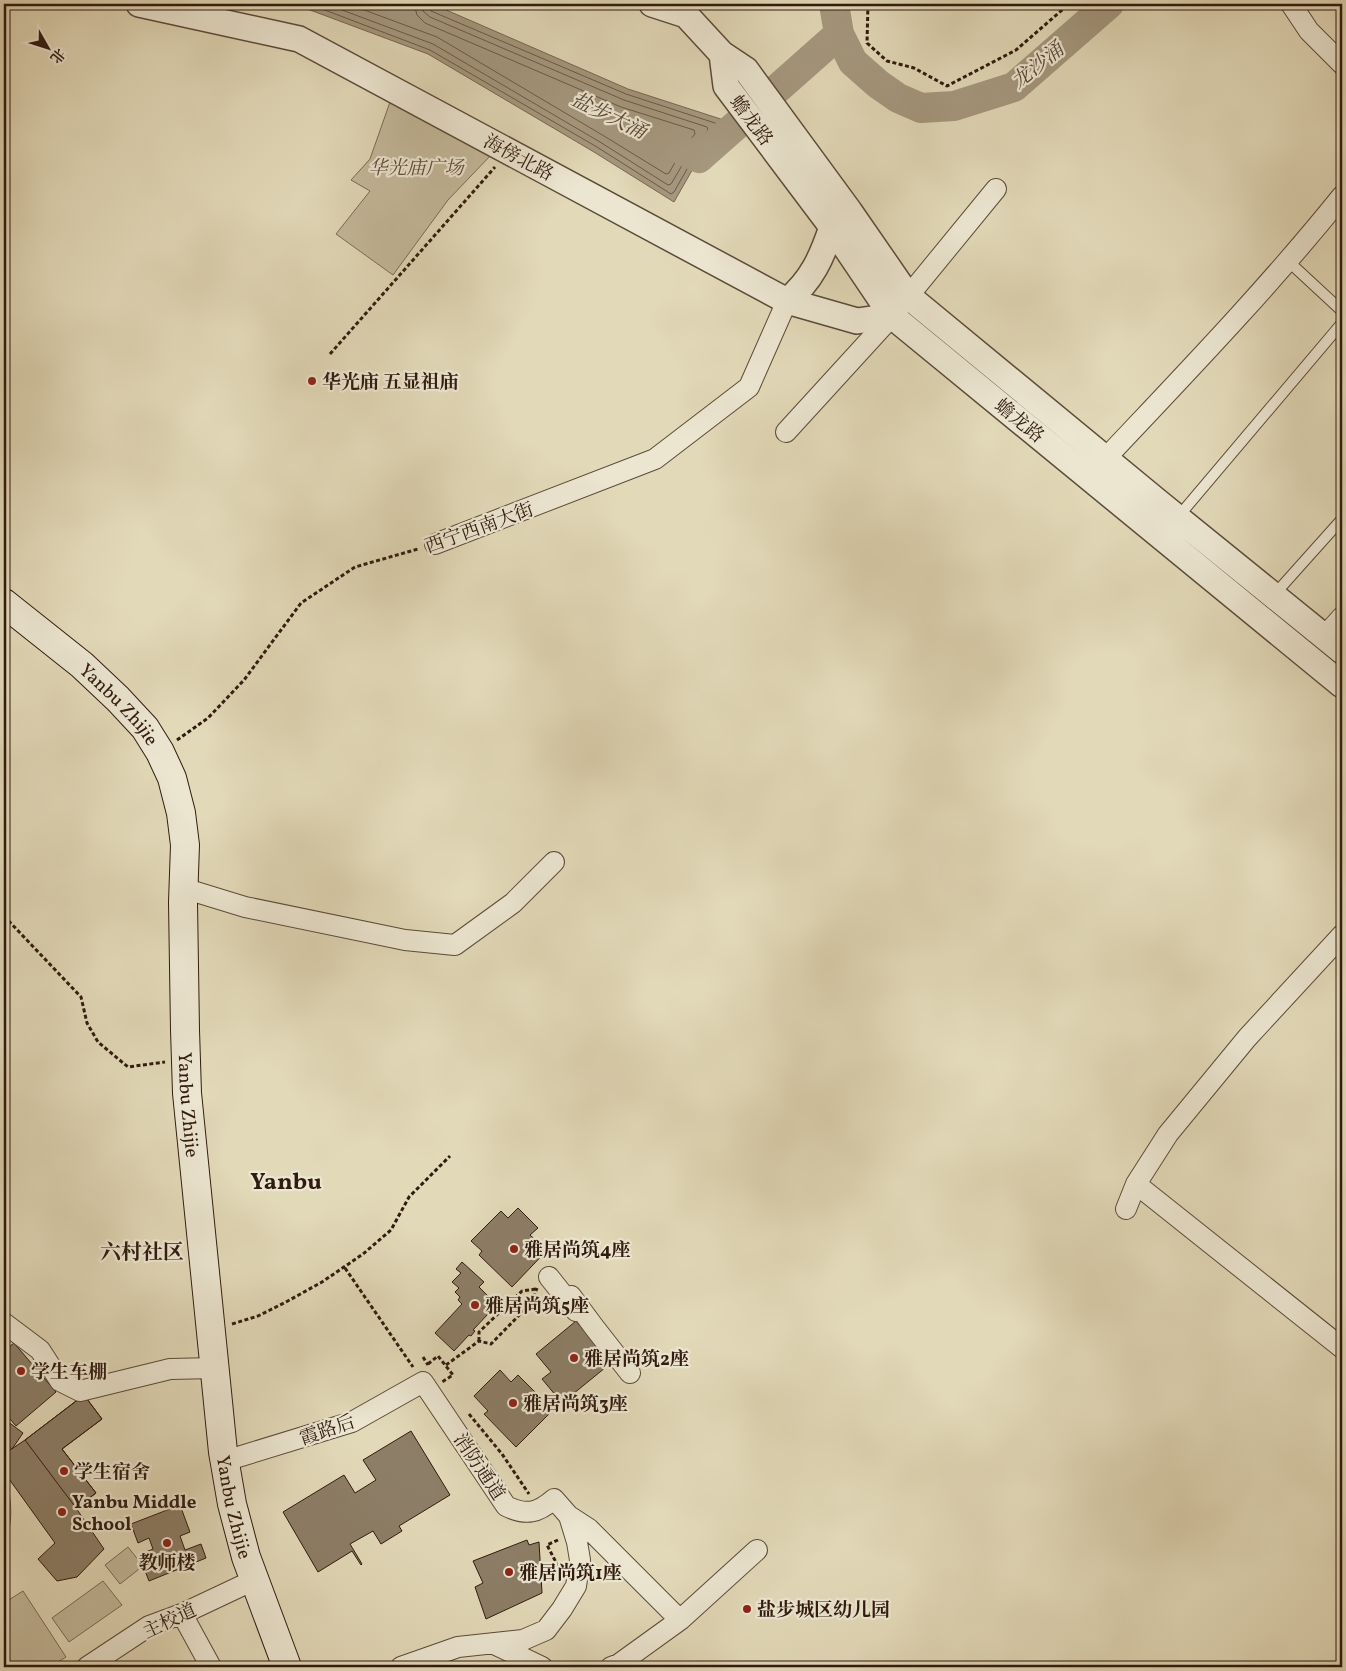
<svg xmlns="http://www.w3.org/2000/svg" width="1346" height="1671" font-family="Vollkorn,'Noto Serif SC',serif">
  <rect width="100%" height="100%" fill="#e2d9b8"/>
  <filter id="stains"><feTurbulence type="fractalNoise" baseFrequency=".004" numOctaves="4"/><feColorMatrix values="0 0 0 0 .2 0 0 0 0 .09 0 0 0 0 .02 0 0 0 .5 -.17"/></filter>
  <radialGradient id="worn" r=".72"><stop offset=".6" stop-color="#630" stop-opacity="0"/><stop offset="1" stop-color="#630" stop-opacity=".3"/></radialGradient>
  <!-- green -->
  <path fill="#c4b99b" stroke="#7a6a55" d="M390,102L492,154L448,200L393,275L336,234L370,191L351,180L370,159Z
    M4,1476C13,1498 13,1525 4,1547Z
    M128,1547L143,1566L120,1584L105,1565Z
    M103,1581L122,1605L69,1642L52,1618Z
    M23,1591L66,1657L50,1667H4V1603Z"/>
  <!-- water -->
  <path fill="#a5987f" stroke="#766652" d="M294,4H427L444,9L628,89L730,122L699,158L674,202L594,152L428,54Z"/>
  <g fill="none" stroke-linecap="round" stroke-linejoin="round">
    <!-- shore -->
    <path stroke="#6a5a47" stroke-width="1" d="M309,4L430,50L597,147L671,194L674,192L695,155L719,127L718,124L626,94L431,11L429,8L428,4
      M326,4L433,44L600,142L668,185L671,184L690,152L708,130L707,127L624,100L430,17L423,11L422,4
      M348,4L437,37L604,136L666,174L669,173L683,148L695,134L694,130L621,107L425,23L417,15L414,4"/>
    <!-- river -->
    <path stroke="#a5987f" stroke-width="30" d="M834,4L839,34L853,62L878,84L898,98L921,108L954,106L1014,87L1109,4
      M663,141L699,158L839,34"/>
  </g>
  <!-- building -->
  <path fill="#8d7e67" stroke="#301b0f" d="M518,1208L538,1228L530,1235L542,1246L548,1240L552,1245L512,1287L479,1255L482,1251L471,1241L501,1211L508,1218Z
    M462,1262L484,1282L479,1287L490,1298L486,1302L490,1307L489,1313L473,1330L475,1331L471,1336L469,1335L454,1351L435,1333L462,1304L458,1300L460,1297L455,1292L459,1288L452,1282L461,1273L456,1269Z
    M576,1321L611,1363L562,1403L542,1379L551,1372L536,1354Z
    M14,1343L56,1392L16,1426L4,1412V1351Z
    M500,1370L511,1382L518,1375L553,1410L516,1447L484,1414L488,1411L474,1396Z
    M84,1395L102,1419L62,1449L96,1493L76,1508L25,1440Z
    M84,1395L102,1419L62,1449L96,1493L76,1508L104,1549L77,1577L57,1581L38,1559L55,1543L4,1472V1454L25,1440Z
    M7,1421L23,1433L12,1449L4,1443V1426Z
    M411,1431L450,1495L399,1526L402,1531L381,1544L373,1531L350,1544L362,1564L361,1565L352,1551L318,1572L283,1512L344,1475L355,1493L376,1480L363,1460Z
    M180,1505L190,1532L180,1536L185,1550L201,1544L206,1558L149,1581L139,1555L153,1549L149,1538L138,1543L131,1524Z
    M527,1540L529,1545L539,1542L542,1593L486,1619L475,1587L483,1583L473,1561Z"/>
  <g fill="none" stroke-linecap="round" stroke-linejoin="round">
    <defs>
      <path id="service" d="M1288,261L1342,311
        M1178,517L1342,323
        M1274,595L1342,519"/>
      <path id="minor" d="M1291,4L1309,31L1342,64
        M786,432L892,316L996,189
        M1105,459C1186,373 1268,288 1342,196
        M435,544L655,459L749,387L787,301
        M1324,637L1342,617
        M183,888L245,907L405,940L455,945L513,903L554,862
        M1136,1184L1342,1348
        M1126,1209L1136,1184L1168,1134L1247,1038L1342,935
        M549,1277L576,1311
        M571,1296L594,1327L630,1373
        M4,1323L40,1350L60,1381L80,1391L170,1369L215,1368
        M225,1461L352,1422L423,1382L506,1506C526,1516 538,1513 554,1499L569,1516L577,1542L580,1560L576,1586L562,1609L546,1630L523,1640L458,1647L401,1667
        M569,1516L589,1529L680,1620
        M182,1614L211,1667
        M494,1644L542,1667
        M87,1667L149,1626L184,1613L254,1580
        M611,1667L619,1664L680,1620L757,1550"/>
      <path id="tertiary" d="M139,4L299,39L787,301L857,321L892,316
        M652,4L686,15L722,54L746,70L850,212L908,296L1158,502L1342,651
        M722,54L726,86L832,227L892,316L1342,685
        M787,301C812,280 822,257 832,227"/>
      <g id="secondary">
        <path id="s1" d="M4,603L82,665L118,699L145,728L160,752L172,778L181,813L185,845L183,902L185,1030L187,1093L223,1452L232,1504L246,1557L287,1667"/>
      </g>
    </defs>
    <!-- service casing -->
    <use href="#service" stroke="#5c4a39" stroke-width="12"/>
    <!-- minor casing -->
    <use href="#minor" stroke="#5c4a39" stroke-width="22"/>
    <!-- tertiary casing -->
    <use href="#tertiary" stroke="#5c4a39" stroke-width="28"/>
    <!-- secondary casing -->
    <use href="#secondary" stroke="#301b0f" stroke-width="30"/>
    <!-- path -->
    <path stroke="#301b0f" stroke-width="3" stroke-dasharray="4 2.5" stroke-linecap="butt" d="M868,4L867,43L887,61L914,68L947,86L1016,50L1069,4
      M330,354L495,167
      M177,740L208,718L244,680L301,603L355,567L418,549
      M4,916L81,997L87,1023L98,1042L128,1067L165,1062
      M345,1268L413,1367
      M232,1324L258,1316L286,1302L322,1282L363,1254L391,1230L409,1197L450,1156
      M479,1341V1332L522,1291L536,1289
      M423,1357L428,1365
      M428,1364L438,1356L453,1375L442,1382
      M446,1365L479,1341L491,1344L532,1302L537,1288
      M469,1414L502,1454L529,1494
      M558,1540L547,1545L560,1570"/>
    <!-- service -->
    <use href="#service" stroke="#ece6d1" stroke-width="10"/>
    <!-- minor -->
    <use href="#minor" stroke="#ece6d1" stroke-width="20"/>
    <!-- tertiary -->
    <use href="#tertiary" stroke="#ece6d1" stroke-width="25"/>
    <!-- secondary -->
    <use href="#secondary" stroke="#ece6d1" stroke-width="28"/>
  </g>
  <!-- markers -->
  <g fill="#8f2418" stroke="#ece6d1" stroke-width="2">
    <circle cx="312" cy="381" r="5"/>
    <circle cx="514" cy="1249" r="5"/>
    <circle cx="475" cy="1305" r="5"/>
    <circle cx="574" cy="1358" r="5"/>
    <circle cx="21" cy="1371" r="5"/>
    <circle cx="513" cy="1403" r="5"/>
    <circle cx="64" cy="1471" r="5"/>
    <circle cx="62" cy="1512" r="5"/>
    <circle cx="167" cy="1543" r="5"/>
    <circle cx="509" cy="1572" r="5"/>
    <circle cx="747" cy="1609" r="5"/>
  </g>
  <g text-anchor="middle" stroke-width="4.5" stroke-linejoin="round" paint-order="stroke">
    <!-- street labels -->
    <g font-size="19" fill="#301b0f" stroke="#ece6d1">
      <text transform="translate(752 120) rotate(53)" y="7">蟾龙路</text>
      <text transform="translate(519 157) rotate(28)" y="7">海傍北路</text>
      <text transform="translate(1020 420) rotate(39)" y="7">蟾龙路</text>
      <text transform="translate(479 527) rotate(-20)" y="7">西宁西南大街</text>
      <text dy="7" stroke="none"><textPath href="#s1" startOffset="154">Yanbu Zhijie</textPath></text>
      <text dy="7" stroke="none"><textPath href="#s1" startOffset="574">Yanbu Zhijie</textPath></text>
      <text transform="translate(327 1429) rotate(-19)" y="7">霞路后</text>
      <text transform="translate(480 1466) rotate(56)" y="7">消防通道</text>
      <text dy="7" stroke="none"><textPath href="#s1" startOffset="979">Yanbu Zhijie</textPath></text>
      <text transform="translate(169 1620) rotate(-25)" y="7">主校道</text>
    </g>
    <!-- park labels -->
    <g font-size="19" font-style="italic" fill="#5c4a39" stroke="#ece6d1">
      <text x="416" y="174">华光庙广场</text>
    </g>
    <!-- poi labels -->
    <g font-size="19" font-weight="bold" fill="#301b0f" stroke="#ece6d1" text-anchor="start">
      <text x="322" y="388">华光庙 五显祖庙</text>
      <text x="524" y="1256">雅居尚筑4座</text>
      <text x="485" y="1312">雅居尚筑5座</text>
      <text x="584" y="1365">雅居尚筑2座</text>
      <text x="31" y="1378">学生车棚</text>
      <text x="523" y="1410">雅居尚筑3座</text>
      <text x="74" y="1478">学生宿舍</text>
      <text x="72" y="1508">Yanbu Middle<tspan x="72" dy="22">School</tspan></text>
      <text x="167" y="1569" text-anchor="middle">教师楼</text>
      <text x="519" y="1579">雅居尚筑1座</text>
      <text x="757" y="1616">盐步城区幼儿园</text>
    </g>
    <!-- water labels -->
    <g font-size="20" font-style="italic" fill="#594736" stroke="#ece6d1">
      <text transform="translate(1037 65) rotate(-39)" y="7">龙沙涌</text>
      <text transform="translate(609 115) rotate(26)" y="7">盐步大涌</text>
    </g>
    <!-- quarter labels -->
    <g font-size="21" font-weight="bold" fill="#301b0f" stroke="#ece6d1">
      <text x="142" y="1259">六村社区</text>
    </g>
    <!-- district labels -->
    <g font-size="24" font-weight="bold" fill="#301b0f" stroke="#ece6d1">
      <text x="286" y="1189">Yanbu</text>
    </g>
  </g>
  <!-- margin -->
  <rect width="1346" height="1671" fill="none" stroke="#e2d9b8" stroke-width="20"/>
  <rect x="5" y="5" width="1336" height="1661" fill="none" stroke="#301b0f" stroke-width="2.5"/>
  <rect x="10" y="10" width="1326" height="1651" fill="none" stroke="#301b0f"/>
  <!-- north arrow -->
  <g transform="translate(48 48) rotate(129)" stroke="#ece6d1" stroke-width="4" paint-order="stroke">
  <path d="M0-4L9 19L0 12L-9 19Z" fill="#301b0f"/>
  <text y="-8" font-size="14" font-weight="bold" text-anchor="middle" fill="#301b0f">北</text>
  </g>
  <rect width="100%" height="100%" filter="url(#stains)"/>
  <rect width="100%" height="100%" fill="url(#worn)"/>
</svg>
